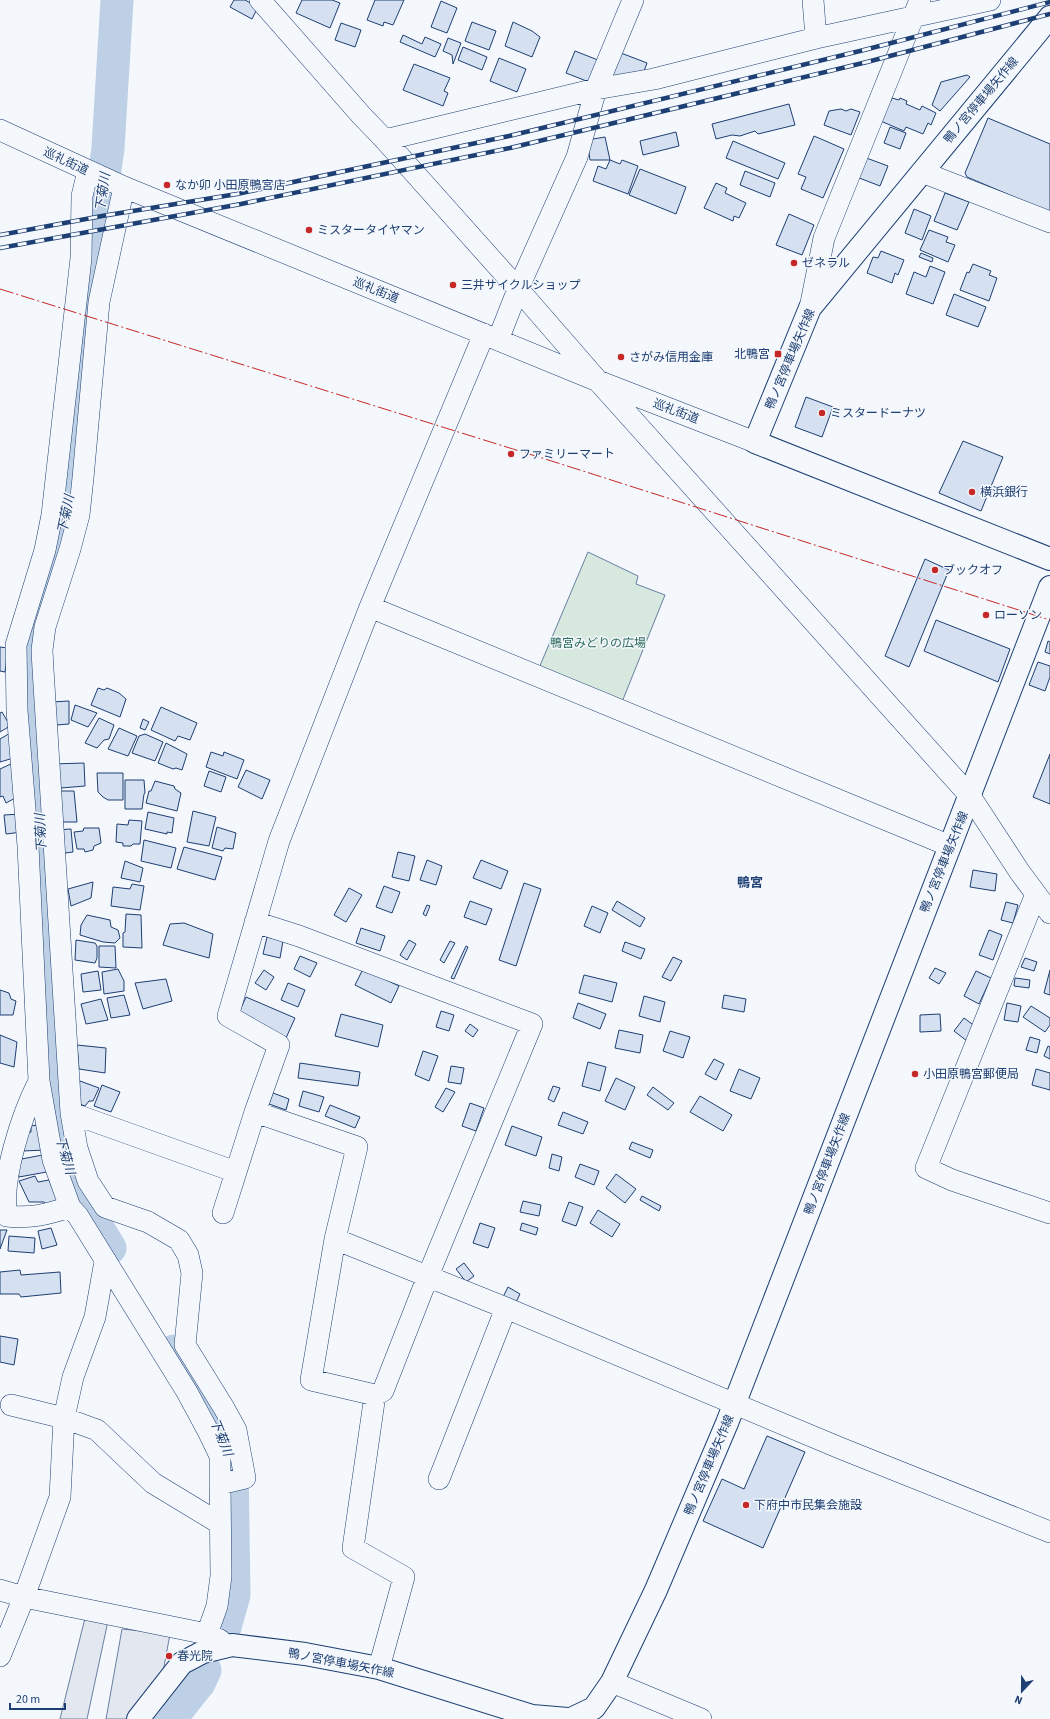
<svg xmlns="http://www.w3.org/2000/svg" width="1050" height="1719" font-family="'Source Sans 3','Noto Sans JP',sans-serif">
  <rect width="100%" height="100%" fill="#f4f7fb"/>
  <!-- green -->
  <path fill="#d7e8df" stroke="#687fa3" d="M588,552L638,576L636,584L665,595L622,702L539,668Z"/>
  <!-- parking -->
  <path fill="#e3e8f0" stroke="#687fa3" d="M85,1618L108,1621L87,1719H60Z
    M122,1629L170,1634L163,1672L126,1719H106Z"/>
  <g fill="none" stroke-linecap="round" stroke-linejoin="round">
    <!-- river -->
    <path stroke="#bed0e5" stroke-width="33" d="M110,1248L82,1202L63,1154L57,1121L29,663L36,622L55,562L69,497L94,250L108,148L117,0
      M174,1351L221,1427L232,1462L234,1595L225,1627
      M170,1719L199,1683L205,1670"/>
  </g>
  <!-- building -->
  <path fill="#d5e0f0" stroke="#1d3f73" d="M234,0H245L258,7L252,19L230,7Z
    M302,0H332L340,3L330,28L296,13Z
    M375,0H404L393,25L384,22L383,26L367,20Z
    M441,1L457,8L447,33L431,27Z
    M472,22L496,31L489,50L465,41Z
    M513,22L532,31L540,37L532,57L505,46Z
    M341,23L361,30L355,47L335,40Z
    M403,35L422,44L425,37L441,44L435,57L400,42Z
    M448,38L461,43L453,64L452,55L443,51Z
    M463,47L487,57L482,70L458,60Z
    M575,51L603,62L594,84L566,73Z
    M621,53L647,63L642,77L612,76Z
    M499,58L526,69L517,92L490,81Z
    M414,64L450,78L444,91L448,93L443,106L403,90Z
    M967,75L970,77L940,111L932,105L941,82Z
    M885,98L891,101L892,98L899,100L900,98L907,101L906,104L920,110L922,106L936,113L931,125L928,123L923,134L906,127L904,131L876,119Z
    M789,104L795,125L758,134L755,131L740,136L732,135L716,139L712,124Z
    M841,109L846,111L851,109L860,112L851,135L824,125L829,111Z
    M988,118L1050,144V212L967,177L965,173Z
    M890,127L906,133L900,149L884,143Z
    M676,132L679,146L643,155L640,141Z
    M814,136L844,149L823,198L801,189L806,177L798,174Z
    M605,137L610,160H590L587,140Z
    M733,141L785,163L778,179L726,158Z
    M861,156L888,166L880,186L854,176Z
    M610,160L620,164L622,160L638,166L628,194L593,181L598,166L606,169Z
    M640,169L686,187L676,214L629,195Z
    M745,171L775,183L770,197L740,185Z
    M716,183L727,188L725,193L746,203L739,218L734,216L733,221L704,208Z
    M945,193L969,202L957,230L934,221Z
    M914,209L931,216L922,240L905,233Z
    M789,214L814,225L802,255L776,245Z
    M929,230L948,237L946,242L955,245L948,262L920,250Z
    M881,251L904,260L898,275L895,273L892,283L867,273L873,257L878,258Z
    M921,253L933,258L932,262L919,257Z
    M973,264L991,271L989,275L997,278L989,301L960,290L967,272L969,273Z
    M930,266L945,272L933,304L906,294L914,272L926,277Z
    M954,294L986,307L978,327L946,315Z
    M806,397L833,407L822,437L795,427Z
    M963,441L1003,457L981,511L939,493Z
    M925,559L949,570L909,667L885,656Z
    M936,620L1010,649L998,682L924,651Z
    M1048,641L1050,642V654L1045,652Z
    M0,647L8,648L5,672L0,671Z
    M1038,662L1050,666V677L1045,691L1029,685Z
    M98,688L104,690L107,688L119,693L126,699L120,717L91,705Z
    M69,701V724L57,725L51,702Z
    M75,705L97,713L88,727L71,720Z
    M161,707L197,723L190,740L178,736L175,741L151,730Z
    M2,712L10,726L0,732V713Z
    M99,718L114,725L109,739L104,740L97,748L85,743Z
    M143,719L149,722L145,730L140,728Z
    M119,728L137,736L128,756L108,749Z
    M12,732L17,757L0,762V739Z
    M145,734L163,742L155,761L132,753L139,736Z
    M166,743L187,754L182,770L176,768L173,769L158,763Z
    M211,752L223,756L224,752L244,760L237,779L206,767Z
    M1050,754V804L1033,797Z
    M13,763L21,795L6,803L3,796L0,797V769Z
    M84,763L85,786L61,788L52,764Z
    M246,770L270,780L262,799L238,787Z
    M209,771L226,777L221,792L204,786Z
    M97,773H123V800H108L103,797L98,792Z
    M125,780H144L145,793L144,794L142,809H125Z
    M155,781L174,786L175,789L181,793L177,811L146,803L149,791H151Z
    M54,791H74L77,822H56Z
    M193,811L216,817L209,846L187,842Z
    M148,812L174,818L172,833L167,832V834L145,829Z
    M21,814L22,832L6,834L4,815Z
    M129,820L142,821L140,844H133L131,846H123V843L116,842L117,824L128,825Z
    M217,827L236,833L233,849L225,848L223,851L212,848Z
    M84,828H99L101,843L94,846L93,850L85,852L84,849H77L74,832L83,831Z
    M71,829L73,852L57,854L55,830Z
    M144,840L176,848L171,868L141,861Z
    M184,847L222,857L215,880L177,869Z
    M398,852L415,856L409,881L392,877Z
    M427,860L442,866L436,885L420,880Z
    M481,860L508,871L501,889L473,878Z
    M125,861L143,868L140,882L121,878Z
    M973,870L997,874L995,891L970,887Z
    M93,882L91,898L71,906L68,889Z
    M524,883L541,889L516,966L499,960Z
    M132,884L144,886L140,910L111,906L113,887L130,889Z
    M384,886L400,892L392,913L376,907Z
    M349,888L362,895L346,922L334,915Z
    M470,901L492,909L486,925L464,917Z
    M617,901L645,918L640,927L612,910Z
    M1006,902L1018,905L1013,923L1001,920Z
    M427,905L430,906L426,916L423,914Z
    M592,906L608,913L600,933L584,926Z
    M126,914L141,915L142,948L123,947V933L125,932Z
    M87,915L110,920L111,927L118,930L120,938L115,943L103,942L80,935L81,925Z
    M184,923L213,934L209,958L163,945L170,924Z
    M361,928L385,936L380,951L356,943Z
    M989,930L1002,935L993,960L979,955Z
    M267,937L283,941L280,958L263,954Z
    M76,940L95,943L97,946V958L95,963L75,960Z
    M409,940L416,944L407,960L400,955Z
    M450,941L455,943L444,963L440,960Z
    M625,942L645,949L641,959L622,951Z
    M99,946H115L116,968L99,967Z
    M466,946L468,947L454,979L451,978Z
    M300,956L317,963L310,977L294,969Z
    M673,957L682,961L671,981L662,977Z
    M1025,958L1037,962L1034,971L1021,967Z
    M935,968L946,973L939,984L929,978Z
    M118,969L124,981V991L104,994L102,972Z
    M363,969L399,986L391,1003L355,985Z
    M264,970L274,977L266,990L255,983Z
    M1050,970V995L1044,993Z
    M98,971L101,990L83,992L81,974Z
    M976,971L991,978L979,1004L964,996Z
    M584,975L617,983L612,1002L579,993Z
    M1015,978L1030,980L1029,988L1014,986Z
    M166,979L172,1001L143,1009L135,983Z
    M288,983L305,990L298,1007L281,1000Z
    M0,990L9,993L11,999L16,1001L13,1015H0Z
    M124,995L130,1015L111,1018L107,998Z
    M724,995L746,999L744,1012L722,1008Z
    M644,996L665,1002L660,1022L639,1016Z
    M246,997L295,1018L286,1038L237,1017Z
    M101,999L108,1020L86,1024L81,1004Z
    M578,1003L606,1014L600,1029L573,1018Z
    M1007,1003L1021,1006L1018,1022L1004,1020Z
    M1031,1006L1050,1018V1025L1045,1032L1023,1017Z
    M441,1011L454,1015L449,1031L436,1027Z
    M341,1014L383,1025L378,1047L335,1036Z
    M940,1014L941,1031L920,1032V1015Z
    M964,1018L976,1027L967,1041L954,1031Z
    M470,1024L478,1030L473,1037L465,1031Z
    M619,1030L643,1035L640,1053L615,1048Z
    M670,1031L690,1037L683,1058L663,1051Z
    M0,1035L17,1042L14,1067L0,1063Z
    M1030,1037L1040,1040L1037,1053L1026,1050Z
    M77,1045L106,1048L105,1073L79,1069Z
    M1048,1046L1050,1047V1059L1044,1056Z
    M423,1051L438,1056L429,1081L415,1075Z
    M714,1059L724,1064L716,1080L705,1074Z
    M588,1062L606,1067L600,1091L582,1086Z
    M300,1063L360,1072L358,1086L298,1078Z
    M451,1066L464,1068L461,1084L448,1082Z
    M739,1069L760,1078L751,1099L730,1091Z
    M1036,1069L1050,1073V1090L1032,1085Z
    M616,1078L635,1087L625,1110L605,1101Z
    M80,1081L99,1088L93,1101H89L85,1106L74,1102Z
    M102,1085L120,1092L111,1112L94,1106Z
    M553,1086L560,1088L554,1102L548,1099Z
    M653,1087L674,1103L668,1110L647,1095Z
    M446,1088L455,1092L443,1112L435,1107Z
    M303,1091L324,1097L319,1112L299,1106Z
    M273,1093L289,1099L286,1110L269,1104Z
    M700,1096L732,1115L723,1131L690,1112Z
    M470,1103L484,1108L476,1131L462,1126Z
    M330,1105L360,1117L355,1128L325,1116Z
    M563,1112L588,1122L583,1134L558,1125Z
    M43,1124L47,1150L22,1151L21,1136L31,1132V1126Z
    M512,1126L542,1137L536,1156L505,1145Z
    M632,1142L653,1150L650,1158L629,1149Z
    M48,1154L52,1171L19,1177L16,1160Z
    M552,1154L562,1157L559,1171L549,1168Z
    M580,1164L599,1171L594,1185L575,1177Z
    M616,1174L636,1189L625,1203L606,1188Z
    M35,1176L38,1182L49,1180L58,1202L47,1205L44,1202H29L19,1181Z
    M642,1196L661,1206L659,1211L640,1200Z
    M523,1201L541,1205L539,1216L520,1212Z
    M569,1202L583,1207L576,1226L562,1221Z
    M598,1210L620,1224L612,1237L590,1223Z
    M480,1223L495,1228L488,1248L473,1243Z
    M522,1223L538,1228L536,1235L520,1230Z
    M51,1228L57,1245L42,1249L38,1231Z
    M0,1230H7L0,1249Z
    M9,1236L35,1238L34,1253L8,1251Z
    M464,1263L474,1276L466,1282L456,1269Z
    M20,1270L21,1275L60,1272L61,1293L21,1297L19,1294H0V1272Z
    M508,1287L520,1294L515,1304L503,1297Z
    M0,1336L18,1339L14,1365L0,1362Z
    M767,1436L805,1452L763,1548L703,1521L722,1479L744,1489Z"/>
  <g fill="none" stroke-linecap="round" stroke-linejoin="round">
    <defs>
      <path id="minor" d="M260,0L361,115L385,140L518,289L598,381L970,796L1019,871L1050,913
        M813,0L816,38
        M0,130L124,187L598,381L755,442
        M385,140L596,89L654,79L816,38L990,0
        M88,171L82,196L81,258L52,515L45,550L16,645L17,710L28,846L39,1081L53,1160L70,1207L78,1216L187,1392L208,1431L220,1456V1484
        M922,172L1050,222
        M124,187L99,302L83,478L79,515L70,549L45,627L42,650L43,669L71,1113L77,1148L88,1181L105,1207L148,1222L179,1240L188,1255L192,1273L185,1345L224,1408L236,1430L245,1478L220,1484L221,1576L217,1606L207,1634
        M810,308L824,238L920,0
        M498,340L518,289L577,157L596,89L633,0
        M370,607L950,846
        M1036,894L926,1168L952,1180L1050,1213
        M255,922L299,936L532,1024L428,1276L383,1391L375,1395
        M39,1081C22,1114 0,1180 7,1216C31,1219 48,1214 70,1207
        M71,1113L236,1172
        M223,1213L255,1112
        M335,1239L506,1308L840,1448L1050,1532
        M11,1405L64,1418L97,1430L153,1483L219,1523
        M439,1479L506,1308
        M0,1590L24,1597L207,1634L220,1640
        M0,1656L24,1597L60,1497L64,1418L73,1377L95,1317L105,1261
        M379,1668L404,1577L353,1548L375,1395L311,1380L335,1239L357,1147L255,1112L279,1045L228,1016L279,841L370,607L484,334
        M612,1682L701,1719"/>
      <path id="major" d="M1050,17L810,308L755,442L1050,559
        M138,1719L182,1663L203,1652L232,1645L305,1654L379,1668L532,1716L568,1719
        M571,1719L594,1708L612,1682L656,1590L727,1423L1050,587"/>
    </defs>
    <!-- minor casing -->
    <use href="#minor" stroke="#1d3f73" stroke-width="22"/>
    <!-- major casing -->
    <use href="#major" stroke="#1d3f73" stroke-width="24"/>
    <!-- minor -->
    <use href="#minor" stroke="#f4f7fb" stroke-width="21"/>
    <!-- major -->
    <use href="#major" stroke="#f4f7fb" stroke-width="22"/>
    <defs>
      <path id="rail" d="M0,235L102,216L237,194L509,136L864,50L1050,2
        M0,248L241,204L510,148L867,62L1050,14"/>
    </defs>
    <!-- rail casing -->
    <use href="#rail" stroke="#1d3f73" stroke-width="4.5"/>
    <!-- rail -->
    <use href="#rail" stroke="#f4f7fb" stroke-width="3" stroke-dasharray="9" stroke-linecap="butt"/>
    <!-- power -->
    <path stroke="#c62828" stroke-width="1" stroke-dasharray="14 3 2 3" stroke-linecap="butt" d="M0,289L561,464L1050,620"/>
  </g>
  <!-- markers -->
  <g fill="#c62828" stroke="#f4f7fb" stroke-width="1.5">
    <circle cx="167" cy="185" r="4"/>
    <circle cx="309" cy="230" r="4"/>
    <circle cx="794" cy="263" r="4"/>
    <circle cx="453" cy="285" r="4"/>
    <rect x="774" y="350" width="8" height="8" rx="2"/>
    <circle cx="621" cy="357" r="4"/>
    <circle cx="822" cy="413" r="4"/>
    <circle cx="511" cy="454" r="4"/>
    <circle cx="972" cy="492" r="4"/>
    <circle cx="935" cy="570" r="4"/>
    <circle cx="986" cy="615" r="4"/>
    <circle cx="915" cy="1074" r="4"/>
    <circle cx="746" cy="1505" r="4"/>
    <circle cx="169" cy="1656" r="4"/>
  </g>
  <g text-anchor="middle" stroke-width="3" stroke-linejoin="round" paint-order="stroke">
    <!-- street labels -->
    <g font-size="12" fill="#1d3f73" stroke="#f4f7fb">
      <text transform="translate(981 100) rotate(-50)" y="4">鴨ノ宮停車場矢作線</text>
      <text transform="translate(66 161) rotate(25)" y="4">巡礼街道</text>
      <text transform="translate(376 290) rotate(22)" y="4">巡礼街道</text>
      <text transform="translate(790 359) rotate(-67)" y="4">鴨ノ宮停車場矢作線</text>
      <text transform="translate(676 411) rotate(21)" y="4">巡礼街道</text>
      <text transform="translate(944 862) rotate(-68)" y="4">鴨ノ宮停車場矢作線</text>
      <text transform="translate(827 1164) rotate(-69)" y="4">鴨ノ宮停車場矢作線</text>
      <text transform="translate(709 1465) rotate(-67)" y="4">鴨ノ宮停車場矢作線</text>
      <text transform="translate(341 1663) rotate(11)" y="4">鴨ノ宮停車場矢作線</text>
    </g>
    <!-- poi labels -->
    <g font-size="12" fill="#1d3f73" stroke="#f4f7fb" text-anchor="start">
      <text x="175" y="189">なか卯 小田原鴨宮店</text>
      <text x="317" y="234">ミスタータイヤマン</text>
      <text x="802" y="267">ゼネラル</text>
      <text x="461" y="289">三井サイクルショップ</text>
      <text x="770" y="358" text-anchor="end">北鴨宮</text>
      <text x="629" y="361">さがみ信用金庫</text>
      <text x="830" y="417">ミスタードーナツ</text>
      <text x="519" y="458">ファミリーマート</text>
      <text x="980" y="496">横浜銀行</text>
      <text x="943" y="574">ブックオフ</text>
      <text x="994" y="619">ローソン</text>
      <text x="923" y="1078">小田原鴨宮郵便局</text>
      <text x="754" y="1509">下府中市民集会施設</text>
      <text x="177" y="1660">春光院</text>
    </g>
    <!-- park labels -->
    <g font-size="12" fill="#2c6c60" stroke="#f4f7fb">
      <text x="598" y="647">鴨宮みどりの広場</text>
    </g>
    <!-- water labels -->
    <g font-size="13" font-style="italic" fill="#1d3f73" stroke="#f4f7fb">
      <text transform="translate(102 192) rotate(-82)" y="5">下菊川</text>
      <text transform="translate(65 514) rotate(-79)" y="5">下菊川</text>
      <text transform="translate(40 833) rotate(-93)" y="5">下菊川</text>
      <text transform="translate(66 1155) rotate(74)" y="5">下菊川</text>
      <text transform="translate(222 1437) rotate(68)" y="5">下菊川</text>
    </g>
    <!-- neighbourhood labels -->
    <g font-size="13" font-weight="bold" fill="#1d3f73" stroke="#f4f7fb">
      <text x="750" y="887">鴨宮</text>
    </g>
  </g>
  <!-- north arrow -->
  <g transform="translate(1022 1691) rotate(202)" stroke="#f4f7fb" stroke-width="3" paint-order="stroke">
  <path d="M0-3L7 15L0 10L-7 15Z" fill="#1d3f73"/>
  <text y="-6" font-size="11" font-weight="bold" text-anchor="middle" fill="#1d3f73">N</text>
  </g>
  <!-- scale -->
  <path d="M10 1703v6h55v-6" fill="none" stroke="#1d3f73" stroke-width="2"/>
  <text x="16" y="1703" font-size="12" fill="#1d3f73" stroke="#f4f7fb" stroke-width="3" paint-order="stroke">20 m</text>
</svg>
